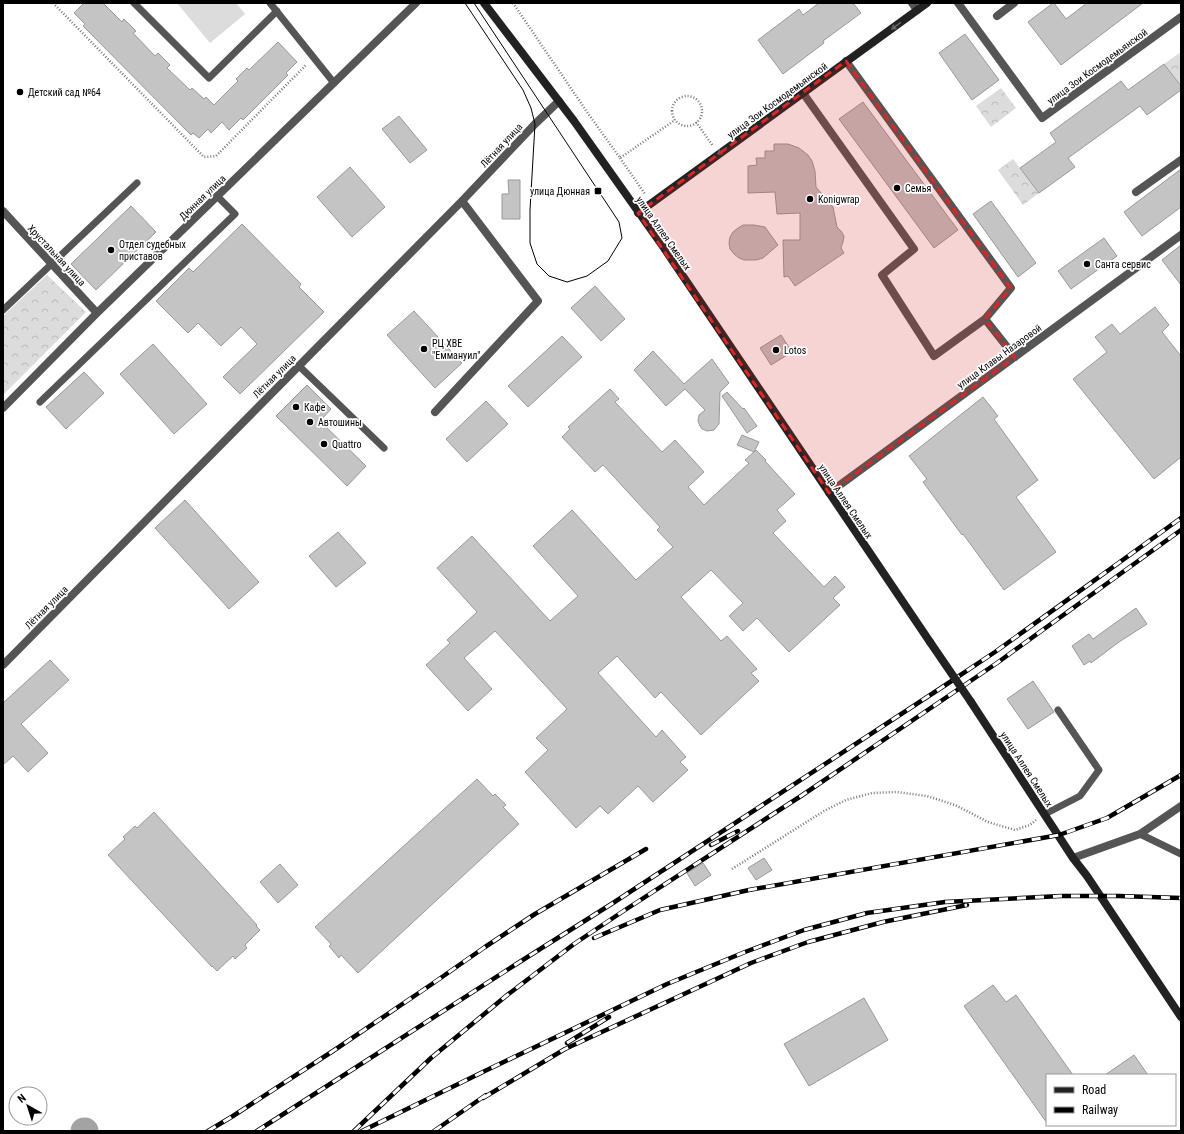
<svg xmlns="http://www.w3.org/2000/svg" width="1184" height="1134" font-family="'Roboto Condensed',sans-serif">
  <defs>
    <pattern id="forest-crowns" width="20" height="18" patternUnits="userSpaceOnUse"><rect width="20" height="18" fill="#dcdcdc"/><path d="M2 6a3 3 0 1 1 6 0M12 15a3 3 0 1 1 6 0" fill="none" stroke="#bbb"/></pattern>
  </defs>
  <rect width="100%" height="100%" fill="#fff"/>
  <!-- grass -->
  <path fill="#dcdcdc" d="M177,3H236L245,14L210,43Z"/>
  <!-- forest -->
  <path fill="url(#forest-crowns)" d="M1181,52V82L1179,83L1164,64Z
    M1001,88L1016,108L991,127L976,106Z
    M1013,159L1039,193L1023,205L998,170Z
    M47,275L86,312L3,395V316Z"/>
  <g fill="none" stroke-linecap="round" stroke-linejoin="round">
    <!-- river -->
    <path stroke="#a3a3a3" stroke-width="27" d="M84,1131H85"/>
  </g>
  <!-- building -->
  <path fill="#c4c4c4" stroke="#999" d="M84,3H103L122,22L124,19L136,31L133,33L155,56L158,53L170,65L167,68L190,90L192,88L204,99L206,97L214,105L238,81L236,79L247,68L249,70L278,42L297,62L286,73L288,75L243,120L241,118L229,130L222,122L211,133L208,129L199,138L193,133L191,135L83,26L85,24L74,13Z
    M819,3H853L861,13L823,41L824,43L783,74L758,40L799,9L803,15Z
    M1053,3H1054L1066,19L1087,3H1143L1061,65L1028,22Z
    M965,34L999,80L972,100L939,53Z
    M1164,64L1181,86V90L1147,115L1140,106L1068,158L1075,167L1039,193L1020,168L1056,142L1050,133L1121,81L1128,90Z
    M863,102L958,230L934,248L839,119Z
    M399,116L427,150L410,163L382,129Z
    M774,144H788L799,148L808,155L812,161L815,171L816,187L833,207L837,227L841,231L844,236L843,242L841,248L844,253L795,286L788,276L784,277L783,240H800V213L777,214L775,192L748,193V166L757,165L756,158H765V151H774Z
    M350,167L385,207L352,237L317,197Z
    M1181,169V207L1142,236L1124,212Z
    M508,180H520V219H502V194H509Z
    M991,201L1036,263L1018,277L973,214Z
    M131,206L156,232L96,290L71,264Z
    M242,224L301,284L299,287L324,312L240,394L223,377L257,344L241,327L221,346L198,323L188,333L156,301L189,268L193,272Z
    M743,225H754L765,227L778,245L763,258L756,260H744L739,258L734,254L730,249L729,243L730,237L733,232L738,228Z
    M1104,238L1117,256L1071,289L1058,271Z
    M1181,245V285L1162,260Z
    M595,286L625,319L601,341L571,308Z
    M1155,307L1169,325L1162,332L1181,356V457L1154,479L1073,379L1107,352L1095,337L1112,324L1120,334Z
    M414,311L462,363L435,388L387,335Z
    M781,335L792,352L771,365L760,348Z
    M562,336L582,357L528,407L508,386Z
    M153,344L207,404L174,434L120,374Z
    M653,351L684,384L712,359L729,383L720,392L719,424L714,430L707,431L702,429L700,426L698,421L699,415L705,410L685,389L666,406L634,370Z
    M84,372L104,393L66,429L46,407Z
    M307,385L331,409L320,421L366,466L347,486L276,416Z
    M610,389L619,399L615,402L662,452L675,440L704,472L688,487L704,505L749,463L745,460L756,450L766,460L765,461L795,494L777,510L786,521L773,533L824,587L835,576L845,587L833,598L840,605L789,652L757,618L743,631L729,616L743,603L711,570L681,597L721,641L727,636L757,669L751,673L759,681L701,735L661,692L655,698L617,656L598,673L656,737L662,730L686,757L680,762L688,770L653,802L638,786L608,814L600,806L576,828L525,772L548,750L536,738L567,709L495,631L464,658L492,689L468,711L426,665L450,643L447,640L477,612L437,568L472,536L550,621L578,596L533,546L572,510L636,580L673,547L657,530L660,527L603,465L595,472L562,437L570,429L568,427Z
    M727,392L743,409L744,408L757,426L747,433L722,396Z
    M983,397L998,416L994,419L1038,480L1016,497L1056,552L1004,590L963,534L962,535L923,482L927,479L909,456Z
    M486,401L508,424L467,462L446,439Z
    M742,435L759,442L754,452L737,445Z
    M185,500L259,582L229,609L155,528Z
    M338,532L366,563L336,587L309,556Z
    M1136,608L1147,624L1119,642L1091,663L1090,661L1084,665L1072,646L1089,634L1093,639Z
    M50,660L69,680L21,724L48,753L28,772L13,756L3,765V703Z
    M1033,681L1054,712L1028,729L1007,699Z
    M477,779L493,796L495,794L506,805L503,807L519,824L358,973L341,955L339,958L329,946L331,944L315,927Z
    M154,812L257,925L256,926L260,930L245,945L247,948L235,959L233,956L217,971L212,966V967L108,855L125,839L123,837L135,826L137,828Z
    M764,858L772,870L756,880L748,868Z
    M703,863L711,875L695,886L687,873Z
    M280,864L298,885L278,903L260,882Z
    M993,985L1006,1002L1016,995L1073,1075H1047V1123L964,1006Z
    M864,998L888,1040L809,1086L784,1044Z
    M1134,1055L1148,1075H1105Z"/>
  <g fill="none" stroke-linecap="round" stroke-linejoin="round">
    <!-- path -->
    <path stroke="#777" stroke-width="2.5" stroke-dasharray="1 2" stroke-linecap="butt" d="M53,3L204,157L216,156L306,65
      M513,3L587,112L620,158L675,120
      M672 111a15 15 0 1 1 30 0a15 15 0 1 1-30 0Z
      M696,122L713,146
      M620,158L645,194
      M732,869L824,811L846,800L872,793L897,792L927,796L955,805L988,822L1015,830L1030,825L1036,820"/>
    <!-- lane -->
    <path stroke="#555" stroke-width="7" d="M134,3L209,78L277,11
      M270,3L334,83
      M3,310L137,183
      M299,366L384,448
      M40,402L235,214L217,196
      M1045,814L1080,796L1099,770L1058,710
      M1140,834L1181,854"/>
    <!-- street -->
    <path stroke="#555" stroke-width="8" d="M912,3L917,10
      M958,3L1042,118L1181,17
      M997,16L1014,3
      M846,61L1011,288L985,319L1015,357
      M803,93L914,249L882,275L934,356L985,319
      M1136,192L1181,160
      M3,211L97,313
      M3,408L97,313L416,3
      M435,412L538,301L462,201
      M829,493L1181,235
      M3,665L462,201L535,124L559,101
      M1073,858L1140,834L1181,806"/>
    <!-- secondary -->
    <path stroke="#222" stroke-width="8" d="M484,3L574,121L664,248L930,642
      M638,213L927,3
      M971,702L1073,858L1087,876L1181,1017"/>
    <!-- tram -->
    <path stroke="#000" stroke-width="1" d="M465,3L523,90L531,108L535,124L530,210V243L537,264L549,276L567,282L587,276L608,261L622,238L619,222L474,3"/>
    <defs>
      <path id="rail" d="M711,845L738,831
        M594,938L660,910L749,890L1059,835L1107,818L1181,775
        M567,1043L609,1017
        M483,1098L565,1049L751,963L808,942L883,922L967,905
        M208,1131L233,1116L333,1051L432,984L485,947L535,914L646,849
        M257,1131L518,963L613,903L947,684L995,652L1181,518
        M354,1131L431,1058L506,996L574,944L625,910L801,796L997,663L1181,530
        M362,1131L489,1069L667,984L745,952L804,930L867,913L945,902L1061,896H1119L1181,898
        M434,1131L486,1095"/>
    </defs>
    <!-- rail casing -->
    <use href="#rail" stroke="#000" stroke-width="4.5"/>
    <!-- rail -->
    <use href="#rail" stroke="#fff" stroke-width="3" stroke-dasharray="9" stroke-linecap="butt"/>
    <!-- secondary-bridge -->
    <path stroke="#222" stroke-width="8" d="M930,642L971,702"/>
  </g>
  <!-- one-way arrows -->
  <defs><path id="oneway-solid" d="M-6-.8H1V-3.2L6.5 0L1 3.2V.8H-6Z"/></defs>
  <g fill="#646464">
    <use href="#oneway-solid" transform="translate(896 26) rotate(144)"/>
    <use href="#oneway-solid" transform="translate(722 151) rotate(144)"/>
  </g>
  <!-- marked area -->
  <path fill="#d62828" fill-opacity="0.2" stroke="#d62828" stroke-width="3" stroke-dasharray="8 5" stroke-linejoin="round" d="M846,61L1011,288L985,319L1015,357L829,493L638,213Z"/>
  <!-- markers -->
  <g fill="#000" stroke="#fff" stroke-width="1.5">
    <circle cx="20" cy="92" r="4"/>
    <circle cx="897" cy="188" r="4"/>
    <rect x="594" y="187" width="8" height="8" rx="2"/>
    <circle cx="810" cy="199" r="4"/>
    <circle cx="111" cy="250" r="4"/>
    <circle cx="1087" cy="264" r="4"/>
    <circle cx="424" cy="349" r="4"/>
    <circle cx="776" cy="350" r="4"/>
    <circle cx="296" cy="407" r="4"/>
    <circle cx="310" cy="422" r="4"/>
    <circle cx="324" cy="444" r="4"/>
  </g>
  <g text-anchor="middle" stroke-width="3.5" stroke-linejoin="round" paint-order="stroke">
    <!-- street labels -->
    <g font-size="10" fill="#000" stroke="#fff">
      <text transform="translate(1097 66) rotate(-36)" y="4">улица Зои Космодемьянской</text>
      <text transform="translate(777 100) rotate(-36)" y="4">улица Зои Космодемьянской</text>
      <text transform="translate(501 145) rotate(-47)" y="4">Лётная улица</text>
      <text transform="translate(202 197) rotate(-44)" y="4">Дюнная улица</text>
      <text transform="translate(664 233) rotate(55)" y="4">улица Аллея Смелых</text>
      <text transform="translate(57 255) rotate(47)" y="4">Хрустальная улица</text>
      <text transform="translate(999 356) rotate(-36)" y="4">улица Клавы Назаровой</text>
      <text transform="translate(274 376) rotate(-45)" y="4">Лётная улица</text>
      <text transform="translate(846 501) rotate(56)" y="4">улица Аллея Смелых</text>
      <text transform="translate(46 607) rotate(-45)" y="4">Лётная улица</text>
      <text transform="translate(1027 769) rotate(57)" y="4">улица Аллея Смелых</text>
    </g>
    <!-- poi labels -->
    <g font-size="10" fill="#000" stroke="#fff" text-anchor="start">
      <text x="28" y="96">Детский сад №64</text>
      <text x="905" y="192">Семья</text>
      <text x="590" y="195" text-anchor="end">улица Дюнная</text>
      <text x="818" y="203">Konigwrap</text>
      <text x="119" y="248">Отдел судебных<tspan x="119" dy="12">приставов</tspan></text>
      <text x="1095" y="268">Санта сервис</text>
      <text x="432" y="347">РЦ ХВЕ<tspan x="432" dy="12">"Еммануил"</tspan></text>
      <text x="784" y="354">Lotos</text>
      <text x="304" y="411">Кафе</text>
      <text x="318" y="426">Автошины</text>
      <text x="332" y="448">Quattro</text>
    </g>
  </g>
  <!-- border -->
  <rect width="1184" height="1134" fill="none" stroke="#000000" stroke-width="8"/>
  <!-- legend -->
  <rect x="1046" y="1074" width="130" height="52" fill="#ffffff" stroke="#999999"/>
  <rect x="1054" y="1087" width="20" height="6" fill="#222222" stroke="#999999"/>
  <text x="1082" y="1094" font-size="12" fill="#000000">Road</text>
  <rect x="1054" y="1107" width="20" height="6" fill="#000000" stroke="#999999"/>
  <text x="1082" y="1114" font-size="12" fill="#000000">Railway</text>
  <!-- north arrow -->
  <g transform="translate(28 1106) rotate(321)"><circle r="19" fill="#ffffff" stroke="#999999"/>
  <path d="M0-3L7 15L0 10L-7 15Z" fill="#000000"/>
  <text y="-6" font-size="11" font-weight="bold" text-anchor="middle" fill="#000000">N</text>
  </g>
</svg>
